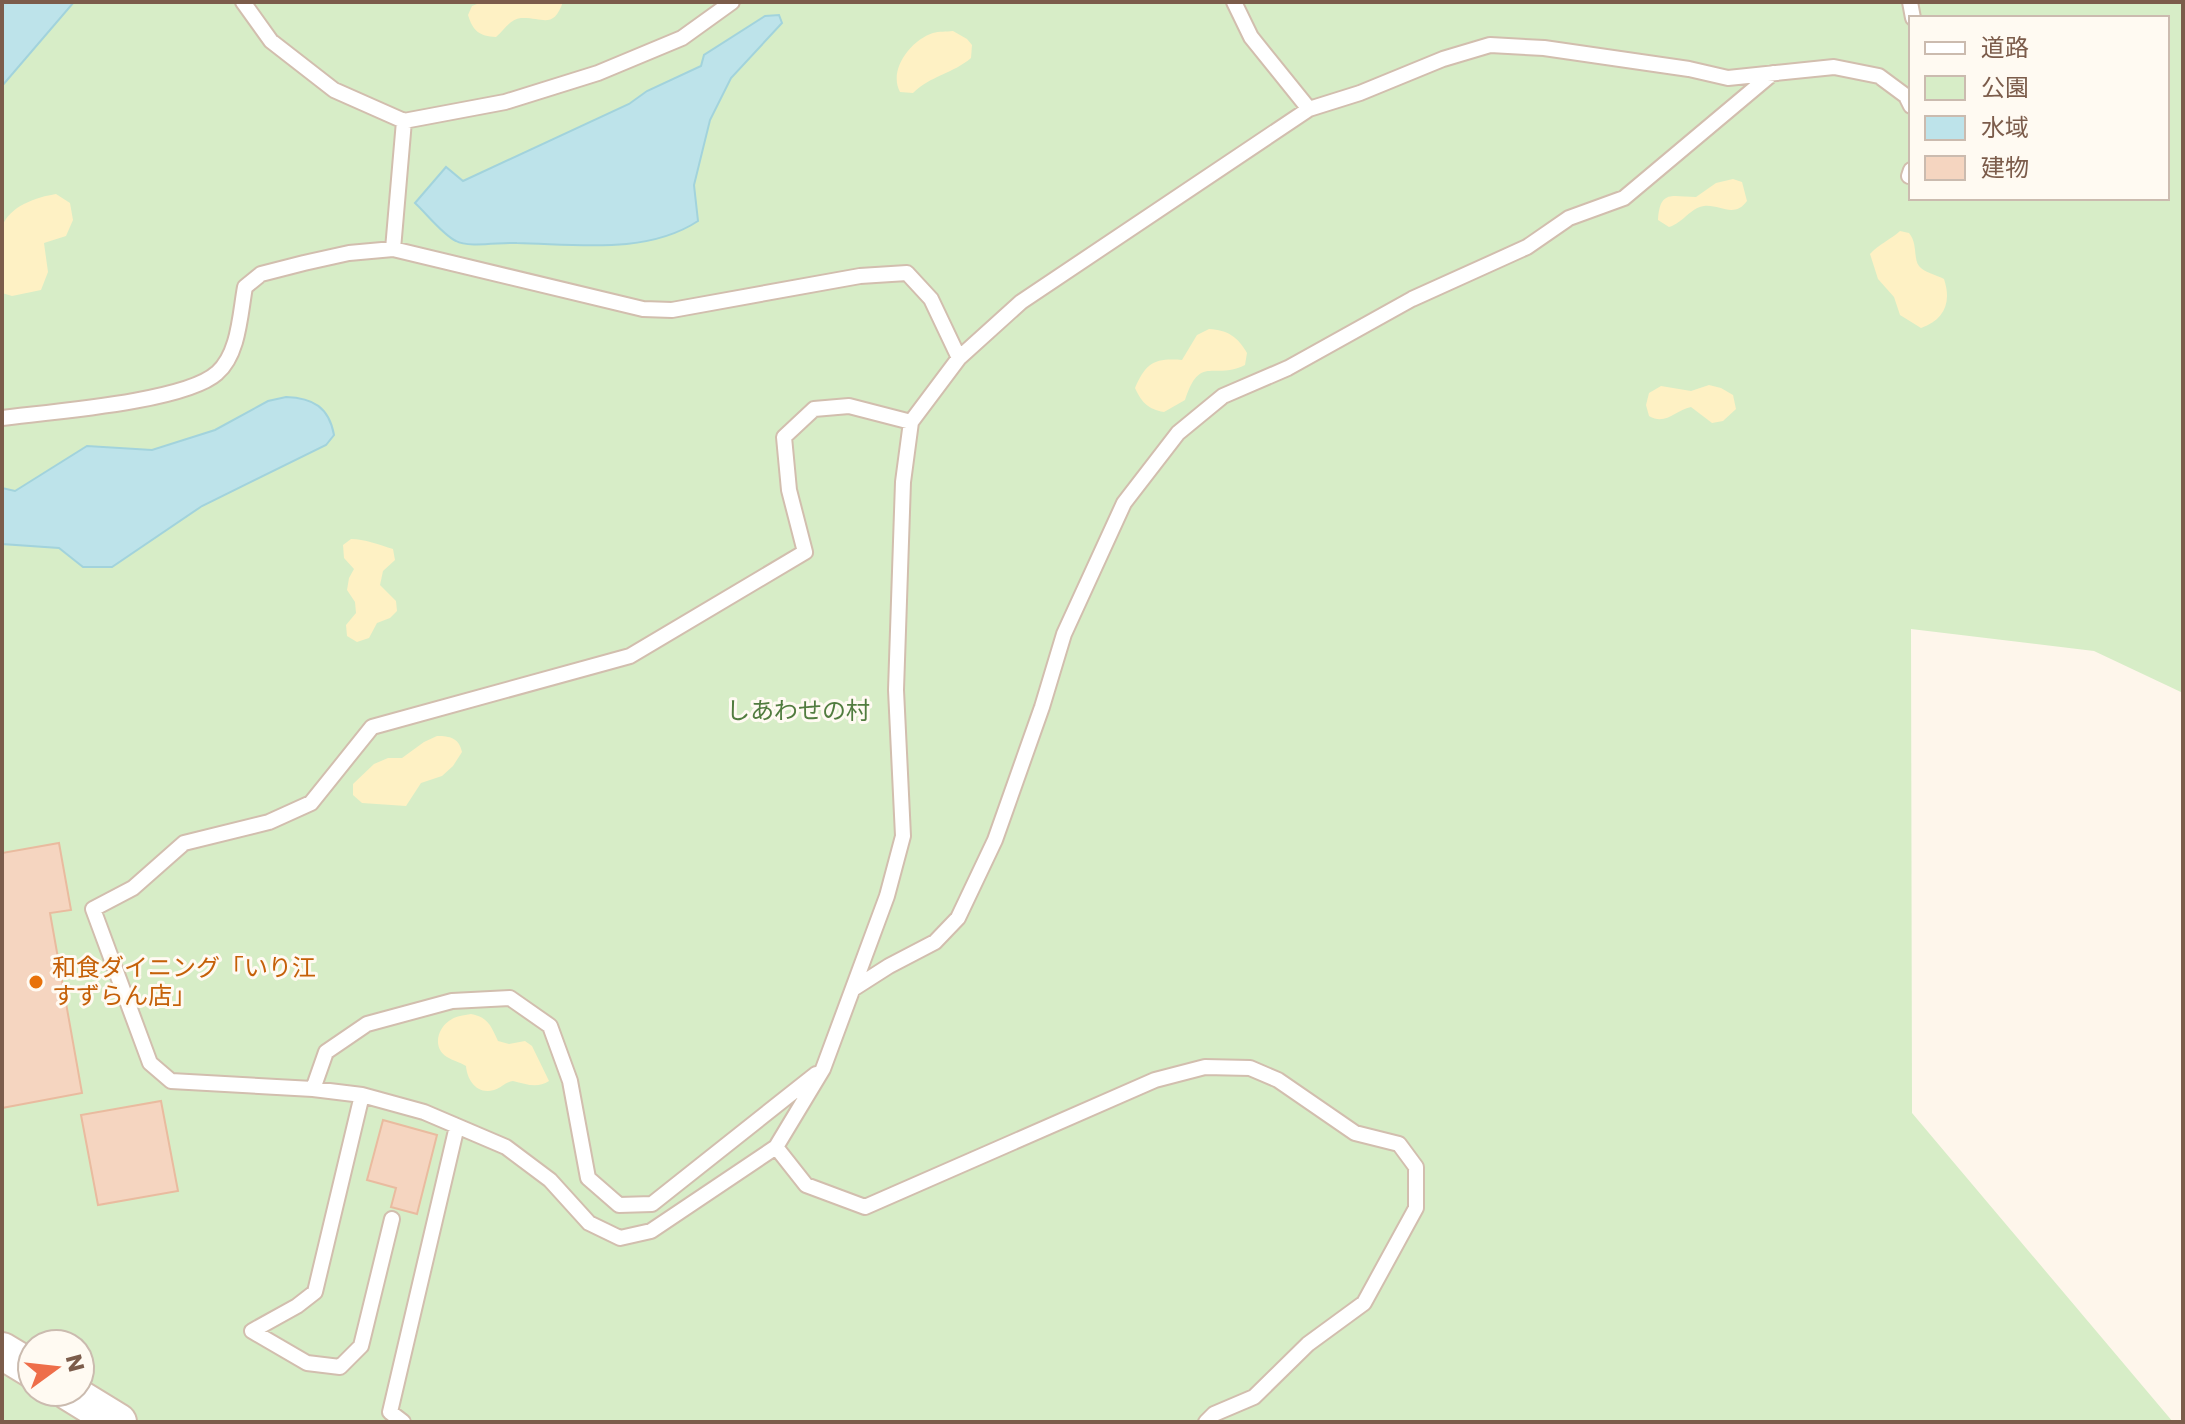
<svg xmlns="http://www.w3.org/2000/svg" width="2185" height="1424" font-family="Poppins,'Noto Sans JP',sans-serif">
  <rect width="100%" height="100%" fill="#fef6eb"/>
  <!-- green -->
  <path fill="#d7edc7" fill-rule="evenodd" d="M2,2H2183V693L2094,651L1911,629L1912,1113L2173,1422H2ZM1911,18H2167V198H1911ZM32,1344H80V1392H32Z"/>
  <!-- sand -->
  <path fill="#fef1c4" d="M482,2H563C553,30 543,17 521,18C510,19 504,30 496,37C479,36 473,31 468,15L472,6Z
    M953,31L967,39L972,45L971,58C954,73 930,76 913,93L900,92C888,70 911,40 933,33C939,31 946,32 953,31Z
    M1733,179L1742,182L1747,201C1734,219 1720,204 1704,206C1690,208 1683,223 1669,227L1658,220C1660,189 1672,197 1696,197L1716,183Z
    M56,194L70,203L73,220L66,236L44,243L48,272L41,290L12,296L2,293C2,279 0,238 2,227C9,206 37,197 56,194Z
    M1900,231L1909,233C1918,244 1913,258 1919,266C1923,272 1937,275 1944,279C1952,303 1944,320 1921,328L1900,315L1894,297L1878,279L1870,254C1879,244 1890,240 1900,231Z
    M1209,329C1228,330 1238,337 1247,353L1245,365C1214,381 1200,353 1185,400L1164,412C1148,409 1142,403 1135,388C1146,363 1154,358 1182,360L1197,335Z
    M1709,385L1721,388L1733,395L1736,409L1723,421L1712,423L1691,407C1675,410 1666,426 1649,416L1646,405L1649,393L1661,386L1691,391Z
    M351,539C364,539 380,545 393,549L395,560L383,571L380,585L396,601L397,611L390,618L377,623L369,638L357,642L347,636L346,625L356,613L355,602L347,590L349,578L354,569L344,558L343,545Z
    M437,736C450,736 459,738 462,752L453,766L442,776L421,783L406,806L362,803L353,795V784L374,764L388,758H402L424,742Z
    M471,1014C488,1017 491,1026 498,1041L509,1044L525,1041L532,1046L549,1081C537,1089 526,1084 513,1081C505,1082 501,1088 494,1090C477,1095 467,1080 466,1066C460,1062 453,1061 447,1057C432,1048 437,1027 452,1019C457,1016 465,1015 471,1014Z"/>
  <!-- water -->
  <path fill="#bde3ea" stroke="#a2d3dc" stroke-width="2" d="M2,2H74L2,86Z
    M779,15L782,23L731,78L710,120L694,185L698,221C646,255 576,244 517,243C502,242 468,248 456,241C443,235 426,213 415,203L446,167L463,181L629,104L647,91L701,66L704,55L765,16Z
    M286,397C313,398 329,407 334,435L326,445L202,506L112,567H83L59,548L2,544V488L15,491L87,446L152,450L215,430L268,401Z"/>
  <!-- building -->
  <path fill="#f5d5c0" stroke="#e9bb9f" stroke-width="2" d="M59,843L71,910L50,913L82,1093L2,1108V853Z
    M161,1101L178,1191L98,1205L81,1115Z
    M383,1120L437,1135L417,1214L391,1207L396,1188L367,1180Z"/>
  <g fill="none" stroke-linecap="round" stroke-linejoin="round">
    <defs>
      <path id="service" d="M243,2L271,41L334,90L404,121L505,102L598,73L682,38L732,2
        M1234,2L1251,37L1309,109L1360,93L1443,59L1490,45L1544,48L1689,69L1728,78L1834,67L1879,76L1906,96L1911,106
        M1910,2L1913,18
        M1909,176L1911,170
        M393,249L404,121
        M2,418C49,412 185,402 217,373C239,354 240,314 245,287L261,274L304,263L349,253L393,249L643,309L672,310L860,276L907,273L931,299L959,358
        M911,422L849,406L814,409L784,437L789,490L805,552L630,656L372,727L311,803L269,822L184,843L133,888L93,909L150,1063L171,1081L313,1089L362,1095L424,1112L506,1147L550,1180L589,1223L620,1238L651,1231L776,1147L823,1069L887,896L903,836L896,690L903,482L911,422L959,358L1021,302L1309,109
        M853,989L889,966L935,942L958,918L995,840L1042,707L1064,634L1124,503L1178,433L1223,396L1288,368L1412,299L1527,247L1569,218L1624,198L1773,73
        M313,1089L326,1052L367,1024L452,1001L510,998L550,1026L570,1081L588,1178L619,1205L652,1204L816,1074
        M362,1095L315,1292L297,1306L252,1331L307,1363L340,1367L361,1346L392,1219
        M776,1147L806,1185L865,1207L1155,1080L1205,1067L1250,1068L1278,1080L1355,1133L1399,1144L1416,1167V1208L1364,1303L1308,1344L1254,1397L1214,1414L1206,1422
        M403,1422L390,1412L457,1126"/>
      <path id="tertiary" d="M2,1351L32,1369
        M69,1392L118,1422"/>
    </defs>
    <!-- service casing -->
    <use href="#service" stroke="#d2beae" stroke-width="18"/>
    <!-- tertiary casing -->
    <use href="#tertiary" stroke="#d2beae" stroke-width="40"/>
    <!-- service -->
    <use href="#service" stroke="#fff" stroke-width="14"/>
    <!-- tertiary -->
    <use href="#tertiary" stroke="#fff" stroke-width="36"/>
  </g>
  <!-- markers -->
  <circle fill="#e8710a" stroke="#fffaf2" stroke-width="3" cx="36" cy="982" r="8"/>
  <g text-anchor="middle" stroke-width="6" stroke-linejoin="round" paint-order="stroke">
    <!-- park labels -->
    <g font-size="24" fill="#517c3f" stroke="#fffaf2">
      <text x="798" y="719">しあわせの村</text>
    </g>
    <!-- food labels -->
    <g font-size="24" fill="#c56008" stroke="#fffaf2" text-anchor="start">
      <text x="52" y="976">和食ダイニング「いり江<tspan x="52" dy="28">すずらん店」</tspan></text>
    </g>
  </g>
  <!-- border -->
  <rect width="2185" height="1424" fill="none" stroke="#7c5c4b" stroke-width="8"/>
  <!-- legend -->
  <rect x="1909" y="16" width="260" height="184" fill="#fffaf2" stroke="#cbbbaf" stroke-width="2"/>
  <rect x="1925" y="42" width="40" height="12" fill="#ffffff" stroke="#cbbbaf" stroke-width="2"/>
  <text x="1981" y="56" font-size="24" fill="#7c5c4b">道路</text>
  <rect x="1925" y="76" width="40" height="24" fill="#d7edc7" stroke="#cbbbaf" stroke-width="2"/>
  <text x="1981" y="96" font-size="24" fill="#7c5c4b">公園</text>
  <rect x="1925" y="116" width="40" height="24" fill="#bde3ea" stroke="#cbbbaf" stroke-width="2"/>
  <text x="1981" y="136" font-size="24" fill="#7c5c4b">水域</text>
  <rect x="1925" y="156" width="40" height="24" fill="#f5d5c0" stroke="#cbbbaf" stroke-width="2"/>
  <text x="1981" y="176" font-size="24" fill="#7c5c4b">建物</text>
  <!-- north arrow -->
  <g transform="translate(56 1368) rotate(75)"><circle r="38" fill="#fffaf2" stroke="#cbbbaf" stroke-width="2"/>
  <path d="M0-6L14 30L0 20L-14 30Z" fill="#ee6e4a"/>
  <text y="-12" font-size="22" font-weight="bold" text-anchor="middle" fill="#7c5c4b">N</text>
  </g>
</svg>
